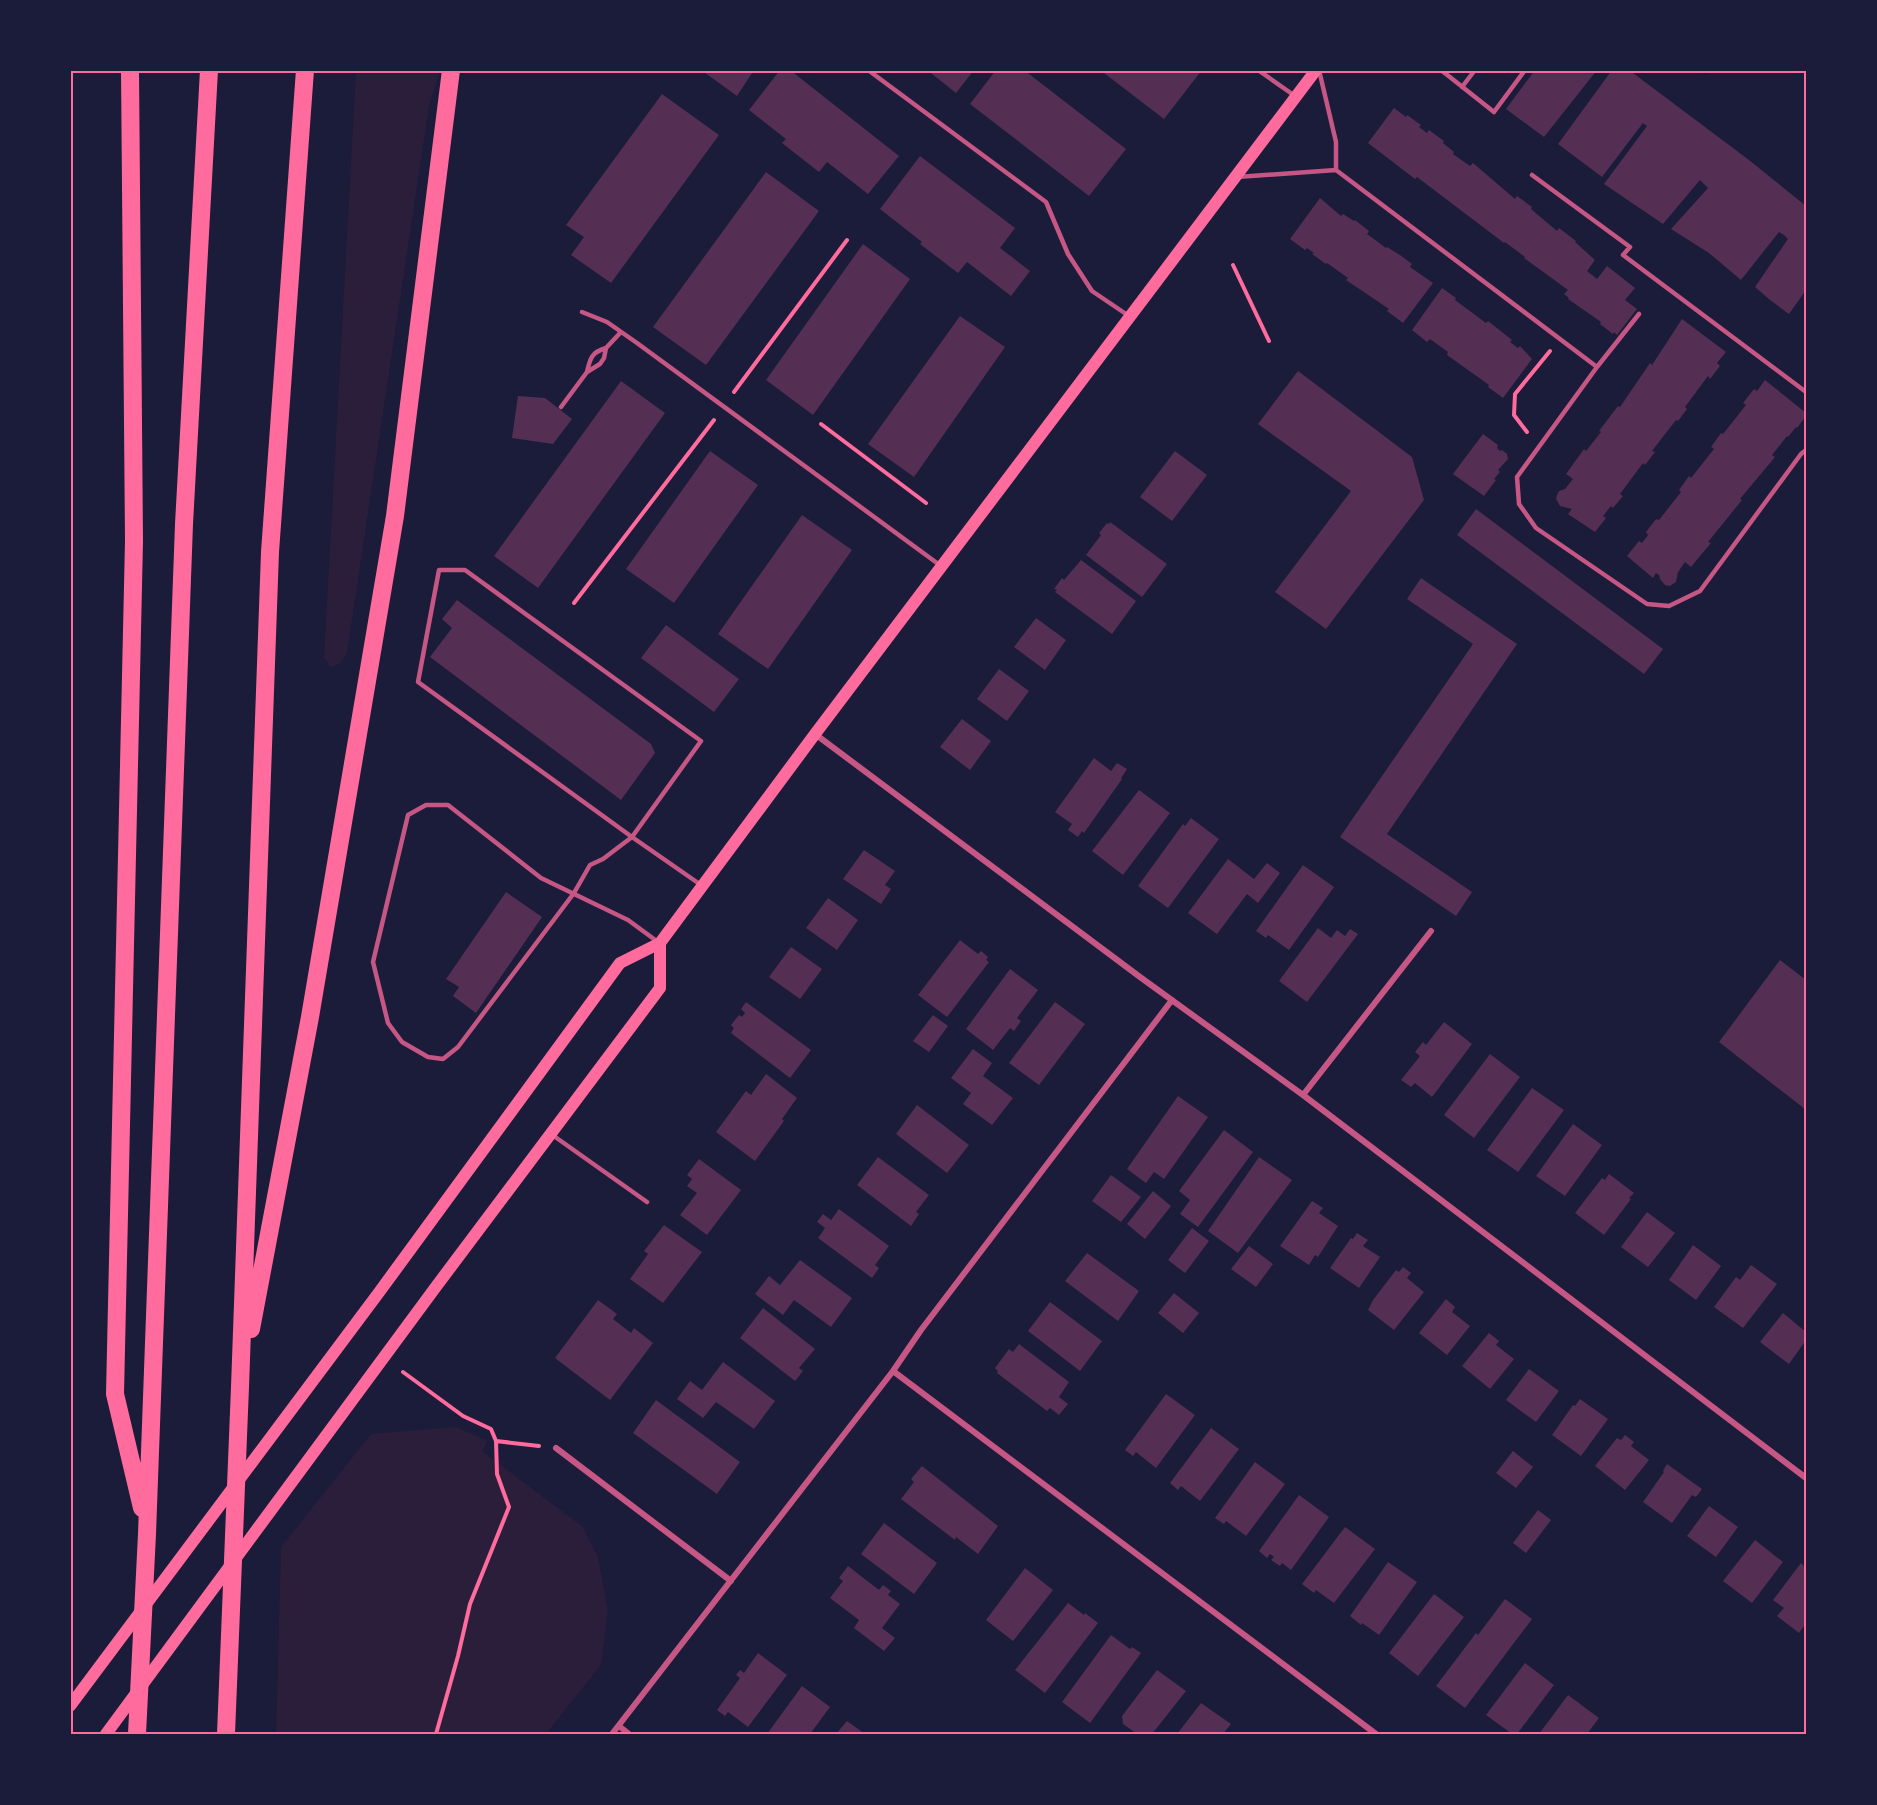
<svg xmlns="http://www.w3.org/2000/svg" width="1877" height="1805" font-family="'Fira Sans',sans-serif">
  <rect width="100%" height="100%" fill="#1b1b3a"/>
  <!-- green -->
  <path fill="#2a1e3b" d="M356,71H440L429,106L347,653L340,664L330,667L324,657Z
    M456,1427L488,1441L482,1451L583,1527L598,1557L608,1611L601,1665L546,1734H276L281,1547L371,1434Z"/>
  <!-- building -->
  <path fill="#542f53" d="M701,70H754L737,96Z
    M780,70H790L899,156L868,194L827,162L819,172L782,143L786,139L749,110Z
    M927,70H974L956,93Z
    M996,70H1024L1126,149L1089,196L970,104Z
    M1100,70H1202L1164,119Z
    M1535,70H1597L1544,137L1506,109Z
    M1612,70H1629L1749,160L1806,206V290L1789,314L1770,300L1755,287L1788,239L1784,235L1779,232L1741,280L1709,253L1671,229L1708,188L1700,180L1663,224L1604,184L1647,126L1643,123L1602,177L1558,144Z
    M662,94L719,135L611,283L571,255L584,237L566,225Z
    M1394,108L1406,117L1407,115L1421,125L1419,127L1427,133L1429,130L1444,141L1443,143L1454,152L1453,154L1470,166L1473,163L1515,199L1517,196L1532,207L1531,209L1557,231L1559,228L1576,241L1575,242L1595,260L1587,271L1597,279L1607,266L1635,288L1625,300L1637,309L1617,335L1614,332L1613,334L1600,324L1601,322L1568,299L1569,298L1564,294L1568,290L1524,258L1525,257L1505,242L1504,243L1417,177L1415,179L1368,143Z
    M920,156L1015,228L1000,248L1030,271L1011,296L967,262L958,273L920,244L922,242L880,209Z
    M766,172L819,211L706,365L653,327Z
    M1320,198L1341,216L1343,214L1354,221L1355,220L1369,231L1367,234L1386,248L1387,247L1400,255L1412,264L1410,267L1433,283L1403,323L1387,311L1389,309L1346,280L1348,278L1327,263L1326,264L1312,254L1314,253L1307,248L1305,250L1290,239Z
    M863,244L910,279L813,415L766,380Z
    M1442,288L1456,298L1455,300L1486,323L1488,321L1512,340L1510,342L1518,348L1520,346L1532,359L1503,398L1488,387L1489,385L1447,355L1448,352L1430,339L1427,342L1412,330Z
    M960,316L1005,347L914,477L868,444Z
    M1682,319L1726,352L1717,363L1720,366L1710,379L1708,376L1685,407L1687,409L1678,421L1676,420L1652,451L1655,452L1645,465L1643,463L1620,494L1623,496L1613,508L1611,506L1603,516L1606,518L1595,532L1568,514L1572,509L1560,506L1556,499L1557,495L1559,491L1565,489L1573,479L1566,474L1584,449L1586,451L1601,432L1599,431L1618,406L1620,407L1650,363L1652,365Z
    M1298,371L1412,457L1424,500L1326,629L1275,592L1351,491L1258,424Z
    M1765,380L1806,413V416L1797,428L1796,427L1788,437L1787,436L1772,455L1775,457L1740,499L1742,500L1708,542L1711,543L1700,556L1691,567L1685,562L1678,572L1676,582L1670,586L1665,585L1660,579L1659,575L1656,573L1653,578L1627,556L1639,541L1642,543L1648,535L1646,532L1656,519L1659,520L1681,492L1679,490L1689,476L1691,478L1714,449L1711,447L1721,433L1723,434L1746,405L1743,403L1754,389L1757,391Z
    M621,381L665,413L538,588L494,556Z
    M518,396L545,398L572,419L553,444L512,438Z
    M1483,434L1498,445L1497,448L1500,451L1502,450L1507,454L1508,459L1498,470L1500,472L1494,479L1496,480L1484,496L1453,474Z
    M710,451L758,485L674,603L626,569Z
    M1175,451L1207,475L1172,521L1140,497Z
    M1476,509L1663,649L1644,674L1457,535Z
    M802,515L852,550L768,669L718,634Z
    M1110,522L1167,564L1142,597L1086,555L1101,535L1099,533L1107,523L1109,524Z
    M1081,560L1136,601L1112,634L1055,592L1057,590L1054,589L1062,578L1064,580Z
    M1421,578L1517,644L1387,834L1472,892L1456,916L1340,837L1473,644L1407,599Z
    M457,600L651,744L655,753L621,800L430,657L452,628L442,619Z
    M1036,618L1066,640L1045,670L1014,647Z
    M666,625L739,679L714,712L641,658Z
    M999,669L1029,691L1007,721L977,699Z
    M962,719L991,741L970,770L940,747Z
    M1094,758L1111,771L1117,763L1127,769L1121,778L1122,779L1084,833L1082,831L1078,837L1068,830L1072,824L1055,812Z
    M1139,790L1170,813L1123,875L1092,851Z
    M1191,818L1219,839L1168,908L1138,886L1183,824L1185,826Z
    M864,850L895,871L885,885L891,889L881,904L843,879Z
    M1228,859L1254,879L1267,863L1280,873L1258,903L1247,894L1217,934L1188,913Z
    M1303,865L1334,887L1289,950L1268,935L1266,938L1256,931Z
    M506,892L542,917L476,1013L453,996L459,987L446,979Z
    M828,898L858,920L837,950L806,928Z
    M1318,928L1331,938L1337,930L1345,936L1350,929L1358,934L1307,1002L1279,981Z
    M960,940L978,954L981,951L988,957L986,960L989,962L947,1017L918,995Z
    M791,947L822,969L800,999L769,977Z
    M1780,960L1806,980V1110L1719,1042Z
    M1010,969L1038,990L1017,1018L1021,1021L1014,1031L1010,1028L993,1050L966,1029Z
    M746,1002L811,1050L790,1078L731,1033L734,1028L731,1025L739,1015L742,1017L745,1013L741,1009Z
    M1055,1002L1085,1024L1039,1085L1009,1063Z
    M933,1015L948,1026L929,1052L913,1041Z
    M1444,1022L1472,1044L1432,1097L1415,1083L1411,1087L1401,1080L1420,1056L1415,1052L1423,1042L1426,1045Z
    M973,1049L992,1063L983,1076L1013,1098L992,1125L963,1104L971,1093L951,1078Z
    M1490,1054L1520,1077L1474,1138L1444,1115Z
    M766,1074L797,1098L782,1119L784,1121L755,1161L716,1132L746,1091L751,1095Z
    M1532,1088L1564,1110L1518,1172L1487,1150Z
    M1178,1096L1208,1117L1164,1179L1154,1172L1146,1183L1127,1169Z
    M917,1105L969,1145L947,1173L896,1134Z
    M1573,1124L1602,1145L1565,1196L1536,1176Z
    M1224,1130L1253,1152L1198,1227L1180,1214L1190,1200L1179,1191Z
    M878,1157L929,1195L916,1212L919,1214L911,1226L857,1185Z
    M1259,1157L1292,1180L1238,1253L1208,1231Z
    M699,1159L741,1190L707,1235L680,1215L697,1193L687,1186L692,1179L687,1175Z
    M1609,1174L1634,1193L1629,1198L1631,1199L1604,1235L1575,1213L1602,1178L1605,1180Z
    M1111,1175L1141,1197L1121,1222L1092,1201Z
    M1153,1191L1171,1206L1145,1239L1127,1224Z
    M1312,1201L1323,1208L1319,1213L1338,1226L1318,1257L1315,1255L1309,1265L1280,1246Z
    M839,1209L889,1246L875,1265L879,1268L872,1278L818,1238L825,1228L817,1222L823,1214L831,1220Z
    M1647,1212L1675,1233L1648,1267L1621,1247Z
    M664,1225L702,1252L663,1303L630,1279L648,1254L644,1251Z
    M1192,1228L1209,1241L1185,1273L1168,1260Z
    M1357,1233L1368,1240L1363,1246L1380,1257L1359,1288L1330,1268L1351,1238L1353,1239Z
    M1693,1245L1721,1266L1696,1300L1669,1280Z
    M1249,1246L1273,1264L1256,1287L1231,1269Z
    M1087,1253L1139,1291L1118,1321L1065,1281Z
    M800,1260L852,1298L831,1327L794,1300L783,1315L755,1294L769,1276L780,1285Z
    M1751,1265L1777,1284L1743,1328L1714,1307L1736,1277L1740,1280Z
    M1403,1267L1411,1273L1407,1278L1424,1292L1394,1330L1368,1310L1373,1300L1396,1270L1399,1272Z
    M1174,1293L1199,1313L1183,1333L1158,1313Z
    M1446,1299L1455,1307L1452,1312L1470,1326L1447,1355L1419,1333Z
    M598,1300L617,1314L613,1319L631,1333L634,1328L653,1343L610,1400L555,1358Z
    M1050,1302L1102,1341L1080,1371L1028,1331Z
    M763,1308L815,1349L799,1368L803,1371L795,1381L740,1338Z
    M1783,1313L1806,1332V1340L1789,1364L1760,1342Z
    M1489,1333L1499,1341L1496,1345L1514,1359L1490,1389L1462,1366Z
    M1019,1344L1069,1382L1059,1397L1068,1404L1059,1415L1050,1408L1047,1411L997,1373L998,1371L995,1368L1009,1349L1013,1352Z
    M723,1362L775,1401L754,1429L716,1402L703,1418L677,1399L690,1381L702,1390Z
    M1529,1369L1559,1391L1536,1422L1506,1400Z
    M1166,1394L1195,1415L1156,1468L1136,1452L1133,1456L1125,1450Z
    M1580,1399L1608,1419L1581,1456L1552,1435L1573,1405L1575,1406Z
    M656,1400L740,1462L717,1494L633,1433Z
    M1211,1428L1239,1449L1200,1501L1181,1486L1178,1490L1170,1483Z
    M1625,1435L1634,1442L1631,1446L1649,1460L1625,1490L1595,1466L1617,1438L1621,1440Z
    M1513,1451L1533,1467L1516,1488L1496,1473Z
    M1255,1462L1285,1484L1246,1536L1226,1521L1224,1524L1215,1518Z
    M1667,1464L1702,1489L1696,1497L1692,1495L1672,1523L1643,1502L1664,1472L1663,1471Z
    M922,1466L998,1526L978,1554L956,1537L955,1540L901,1499L914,1482L911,1479Z
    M1299,1495L1329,1517L1291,1570L1282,1563L1280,1566L1271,1560L1274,1557L1270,1554L1267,1558L1259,1551Z
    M1709,1506L1738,1527L1716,1557L1687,1536Z
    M1538,1510L1551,1520L1526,1553L1513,1543Z
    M884,1523L937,1563L914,1594L861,1554Z
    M1345,1527L1375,1549L1334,1603L1316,1590L1314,1593L1302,1584Z
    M1755,1540L1783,1562L1752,1603L1723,1581Z
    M1388,1562L1417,1582L1379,1635L1362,1623L1361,1625L1350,1616Z
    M1801,1563L1806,1568V1623L1799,1633L1777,1616L1784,1608L1773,1600Z
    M848,1566L879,1590L883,1585L891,1591L888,1595L900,1604L882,1628L895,1638L884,1651L854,1628L859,1620L830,1598L843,1581L839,1578Z
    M1025,1568L1053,1590L1013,1641L986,1620Z
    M1434,1594L1464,1617L1418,1676L1389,1653Z
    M1505,1599L1532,1619L1465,1708L1436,1686L1476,1633L1478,1635Z
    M1068,1603L1084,1615L1085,1613L1098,1623L1045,1693L1015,1670Z
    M1111,1635L1130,1649L1132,1647L1141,1653L1090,1723L1062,1702Z
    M758,1653L787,1675L748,1727L728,1712L725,1716L717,1710L740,1678L736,1675L740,1670L744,1673Z
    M1525,1663L1554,1685L1517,1734H1512L1486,1715Z
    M1157,1670L1186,1691L1152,1734H1137L1123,1724L1122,1716Z
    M802,1686L830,1707L810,1734H767Z
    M1568,1695L1599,1718L1587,1734H1539Z
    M1201,1703L1231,1724L1223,1734H1177Z
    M847,1721L865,1734H836Z"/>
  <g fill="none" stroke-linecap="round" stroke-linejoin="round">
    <!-- path -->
    <path stroke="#ff6b9d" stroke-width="4" d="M1233,265L1269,341
      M734,392L847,240
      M821,424L926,503
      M1527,432L1514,415L1515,394L1550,351
      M574,603L714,420
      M403,1372L463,1416L491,1429L496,1441L539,1446
      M436,1734L458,1656L470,1604L509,1507L497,1474L496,1441"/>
    <!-- service -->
    <path stroke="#c65784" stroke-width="4.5" d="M868,70L1046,202L1068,254L1092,291L1129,316
      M1258,70L1295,96
      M1319,70L1336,142V170
      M1441,70L1494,112L1525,70
      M1710,71V70
      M1462,87L1475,70
      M1532,175L1630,247L1623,255L1806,392
      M1237,177L1336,170L1597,367
      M582,312L607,322L637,343L941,566
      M1639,314L1597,367L1517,477L1519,504L1536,528L1647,604L1669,606L1700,591L1801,454L1806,450
      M587,372C590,358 592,352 606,348
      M561,407L587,372L600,364L604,358L606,348L621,332
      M658,942L628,920L541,878L448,805H426L408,815L373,962L388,1023L402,1042L428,1057L443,1059L458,1047L574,893L590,865L603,859L632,837L701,741L465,570H439L418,682L632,837L701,885
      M551,1134L647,1202"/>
    <!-- minor -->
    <path stroke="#c65784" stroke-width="6" d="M815,734L1140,977L1303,1095L1806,1478
      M1303,1095L1431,931
      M893,1371L1376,1734
      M556,1448L731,1581
      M619,1726L629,1734
      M612,1734L893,1371L921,1330L1172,1000"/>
    <!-- secondary -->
    <path stroke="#ff6b9d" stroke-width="12" d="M70,1706L380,1291L620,963L660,943L815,734L1316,70
      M106,1734L435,1288L660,988V943"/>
    <!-- motorway -->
    <path stroke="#ff6b9d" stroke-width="18" d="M130,70L134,541L115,1394L142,1508
      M251,1329L310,1017L395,516L451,70
      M137,1734L147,1534L184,524L209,70
      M226,1734L240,1387L270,552L305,70"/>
  </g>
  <!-- border -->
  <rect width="1877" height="1805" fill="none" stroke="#1b1b3a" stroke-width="144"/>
  <rect x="72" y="72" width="1733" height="1661" fill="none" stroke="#ff6b9d" stroke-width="2"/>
</svg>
